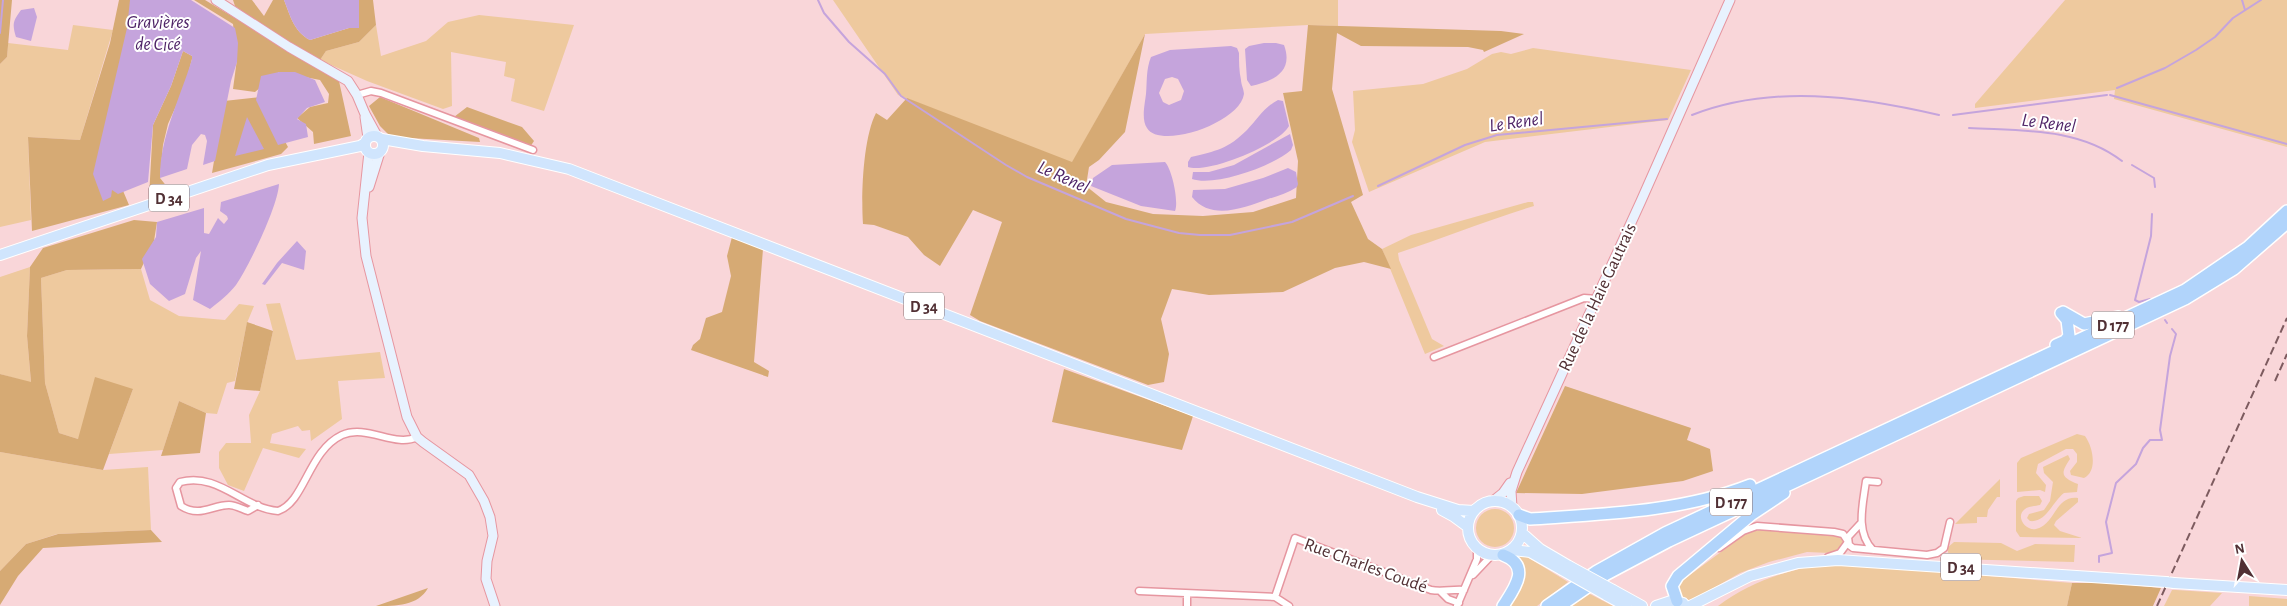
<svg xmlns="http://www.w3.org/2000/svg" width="2287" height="606" font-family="'Alegreya Sans',sans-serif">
  <rect width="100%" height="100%" fill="#f9d6d9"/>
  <!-- green -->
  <path fill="#eec99e" d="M833,0H1338V26L1308,25L1145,34L1072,163L898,95Z
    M2065,0H2287V147L2114,99L2115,90L1975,108V104Z
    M479,15L574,25L544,111L511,101L515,79L504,76L506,62L451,52L452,106L443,109L367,81L320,60L326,51L359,42L376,25L381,56L426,41L448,22Z
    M73,25L113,30L80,140L28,137L31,220L0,227V64L7,57L8,43L68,50Z
    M1533,48L1691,70L1668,120L1485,142L1369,192L1352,142L1355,130L1353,91L1423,84L1467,69L1492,54L1501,52L1511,54Z
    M1528,202H1533L1534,206C1488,220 1444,238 1398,253L1399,260L1432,339L1444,346L1425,354L1382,249L1411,235Z
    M30,267L27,336L31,383L0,374V277Z
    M141,269L150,300L179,316L225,320L239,304L254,306L247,323L235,381L227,383L217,414L206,413L179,401L163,450L109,454L133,389L78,439L59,433L45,383L41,278L67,270Z
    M280,303L296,360L380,352L385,378L338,381L342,419L311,441L310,430L302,431L298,426L272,434L270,443L306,449L299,458L263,448L244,491L228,485L219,468V452L226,443H251L249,415L260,391L273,331L266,304Z
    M2077,434L2085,436C2093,447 2098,471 2084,478L2071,475L2070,471L2077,462V454L2073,449H2066L2038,464L2036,473L2046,485L2045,492L2040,490L2017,492V463L2021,458Z
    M0,452L103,470L148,467L151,530L57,534L26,544L0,571Z
    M2068,455L2070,459C2060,474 2061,477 2078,484L2077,492L2064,493C2053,501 2046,523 2030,521L2027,518L2029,514L2044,510L2050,501L2053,482L2044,473L2043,467Z
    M2000,479V497H1997L1988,510L1987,517H1977V523L1955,524Z
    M2024,496H2039L2042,501L2040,505C2036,506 2029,506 2025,509C2015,516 2025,531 2036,529C2056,524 2055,495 2078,498V502L2056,521L2054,525L2060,531L2082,538L2020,537L2016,531V501L2018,498Z
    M1476 528a19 19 0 1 1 38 0a19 19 0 1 1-38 0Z
    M1768,529L1837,535L1845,542L1838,552L1830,553L1807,552L1769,562L1740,573L1696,598L1689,600L1680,595L1678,588L1679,583L1748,532Z
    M1954,542L2001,543L2017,551L2035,544L2075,545L2074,562L1950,559L1947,548Z
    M1509,554L1524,555L1568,582L1537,606H1506L1517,590Z
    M1823,564L1858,565L2072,583L2067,606H1718C1749,582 1785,571 1823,564Z
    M2172,590H2176L2222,593L2210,606H2164Z
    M1588,593L1613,606H1570Z
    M2249,596L2287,599V606H2249Z"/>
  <!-- forest -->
  <path fill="#d6aa74" d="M0,0H12L7,57L0,64Z
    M119,0H158L113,167L129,205L32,231L28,137L80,140L110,43Z
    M194,0H205L339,81L351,136L314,144L313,132L297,118L310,107L328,103L329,94L320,80L279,72L255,92L233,89L237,59L233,24Z
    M233,0H252L264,16L273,0H284C290,15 294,32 310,40L349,28H359V0H373L376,25L359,42L326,51L320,60L277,36L235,6Z
    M1308,25L1501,31L1524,34L1484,52L1483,50L1468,47L1361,46L1337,33L1332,89L1363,195L1351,202L1368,239L1382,249L1391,269L1364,262L1335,268L1283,292L1209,295L1172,289L1161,319L1169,354L1164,382L1148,385L980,321L970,315L1002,222L973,210L940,266L924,255L908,237L874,225L863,224C861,196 863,138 876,113L887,120L907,98L1072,162L1145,34L1125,132L1099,160L1089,167L1086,186L1106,202L1153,214L1203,216L1253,212L1296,198L1298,161L1283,93L1302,91Z
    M183,51L192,56V59L185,86L168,124L163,145L160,178L168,188L149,197L153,125L171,86Z
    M261,97L288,147L281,154L212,173L224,101Z
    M380,97L479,138L480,142L391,137L380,126L369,106Z
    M467,107L522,127L534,141L530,147L454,117Z
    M134,220L157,222L154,241L141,269L67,270L41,278L45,383L59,433L78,439L95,377L133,389L103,470L0,452V374L31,382L27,336L30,267L43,248Z
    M732,237L763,249L754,362L769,371L768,377L691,350L693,345L700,339L706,318L722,312L731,276L727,256Z
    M247,322L273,331L260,391L234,389Z
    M1064,369L1193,416L1182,450L1052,422Z
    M1565,386L1691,428L1687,440L1710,449L1713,471L1683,481L1582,494L1516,493Z
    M179,401L206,413L200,453L161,456Z
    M151,530L162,542L43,548L18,576L0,605V571L26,544L58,534Z
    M2072,583H2111L2161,588L2153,606H2067Z
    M428,588C418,606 396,606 376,606Z"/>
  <!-- water -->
  <path fill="#c5a4dc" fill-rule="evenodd" d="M130,0H191L235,28L238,43L237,62L231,81L215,161L203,165L207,141L205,135L201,134L192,145L187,169L160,178C160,136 180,99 192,59V56L183,51L171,86L153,125L148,182L118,194L112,190L111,197L103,201L93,174L127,28Z
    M284,0H359V28H349L310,40C294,32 290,15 284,0Z
    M34,8L37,17L31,41L16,37C12,24 13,21 21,10Z
    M1264,43H1276L1284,45C1294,72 1273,81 1251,86L1247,80L1245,49L1249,46Z
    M1231,46L1237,48L1239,53C1239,62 1239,71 1241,80C1241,84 1244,90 1244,94C1240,123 1160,150 1147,128C1141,120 1145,103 1146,94C1147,82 1146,69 1151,57L1170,50ZM1172,77L1178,79L1184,91L1181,100L1169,105L1163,102L1159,93L1165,79Z
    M279,72H295L315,80L325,102L307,108L297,119L306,124L308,137L278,145L256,100L261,76Z
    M1278,100L1283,101L1289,126C1280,144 1208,174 1188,167V162L1191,157C1216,151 1228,149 1247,130C1257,120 1264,107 1278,100Z
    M247,117L264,149L235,156Z
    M1290,134L1293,145L1291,150C1273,166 1215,187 1192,179L1193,172H1209L1234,165Z
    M1165,162C1172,169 1179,202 1175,211L1141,206L1091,186L1093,178L1112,165Z
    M1288,168L1296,172L1298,184L1297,187C1288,193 1278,196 1268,199C1244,208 1211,221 1192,197L1193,190L1225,189L1263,178Z
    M279,184C278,206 249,266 236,285C229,294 219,302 210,309L193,300L201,251L196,258L185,294L169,301L150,284L142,259L156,237L157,222L204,208V233L209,234L218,218L224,224L228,219L227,216L220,211L221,202Z
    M297,241L306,251L304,270L282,263L265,285L262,284L277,263Z"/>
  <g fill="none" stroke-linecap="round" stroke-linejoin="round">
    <!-- stream -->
    <path stroke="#c5a4dc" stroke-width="2" d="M818,0L824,13L849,42L885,74L901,96L1006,165L1027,177L1126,219L1179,233L1200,235H1230L1292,222L1353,196
      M2242,0L2245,10
      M0,33L3,0
      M2117,88L2165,68L2196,50L2215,37L2233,18L2261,0
      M2110,95L2287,144
      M1692,115C1772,84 1857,96 1939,115
      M1953,115L2107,95
      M1969,128C2021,131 2078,127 2122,161
      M2132,165L2154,178L2155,187
      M1378,186L1465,145L1497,135L1667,119
      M2150,299L2139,302L2135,300L2151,236L2152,214
      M2165,320L2167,323
      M2099,562V556L2112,553L2106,522L2116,483L2136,464L2143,448L2150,440H2162L2160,430L2170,356L2176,334L2172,329"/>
    <defs>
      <path id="street" d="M357,95L371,91L381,93L533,150
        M1434,357L1584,298L1597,299
        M258,505L248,511C242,509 235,505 229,505C212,505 200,518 181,506L176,488L180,482C219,472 242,508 278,511C305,502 308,451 342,435C367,424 395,448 417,437
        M1861,523L1848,537L1849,545L1853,548L1927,555L1937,553L1944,548L1950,522
        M1719,548L1743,531L1757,526L1834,532L1843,534L1847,540
        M1873,550C1855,532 1863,504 1866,481L1878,482
        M1828,557L1840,553L1848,542
        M1473,575L1491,556
        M1139,591L1275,597L1289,606
        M1440,591L1448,599L1459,603
        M1187,594V606
        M1275,597L1295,538L1431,590C1442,592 1453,589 1464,590
        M1457,606L1477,559V549"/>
      <path id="secondary" d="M216,0L289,47L348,81L357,95L365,114L377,136
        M365,117L368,138
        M369,152L362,218L366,256L407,417L417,437L423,442L469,475L484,501L490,517L493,536L487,561L486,579L495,606
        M369,187L380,152
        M1493,501L1503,493L1510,483
        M1512,507L1511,491L1517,472L1641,201L1730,0"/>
      <path id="primary" d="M365 145a9 9 0 1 1 18 0a9 9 0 1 1-18 0Z
        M382,139L423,146L500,153L569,169L1417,497L1458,510L1474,511
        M0,255L268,165L360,146L365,143
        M1468 528a27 27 0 1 1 54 0a27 27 0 1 1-54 0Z
        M1442,510L1453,516L1468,527
        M1522,533L1540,549L1569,566
        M1512,550L1530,552L1562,570
        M2174,583L2287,590
        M1613,590L1642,606
        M1606,595L1626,606
        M1656,606L1671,601L1683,603
        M1690,606L1750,576L1798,563L1838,560L2166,582"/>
      <path id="highway" d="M2063,312L2084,324L2118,317
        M2056,345L2065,341L2069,336L2067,320L2061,313
        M1519,515L1530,519C1604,514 1681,512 1750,485
        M1503,555C1532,566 1514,589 1503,606
        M1677,601L1672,586L1678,576L1751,515L1784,493
        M1547,606L1597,571L1665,533L2185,290L2248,247L2287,211
        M1560,606L1605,575L1669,541L2185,299L2234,269L2287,223"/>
    </defs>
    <!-- street casing -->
    <use href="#street" stroke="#e696a0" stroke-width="9"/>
    <!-- secondary casing -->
    <use href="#secondary" stroke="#e696a0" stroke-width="11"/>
    <!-- primary casing -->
    <use href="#primary" stroke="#fff" stroke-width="12"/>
    <!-- highway casing -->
    <use href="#highway" stroke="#fff" stroke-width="14"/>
    <!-- street -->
    <use href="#street" stroke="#fff" stroke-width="6"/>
    <!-- secondary -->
    <use href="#secondary" stroke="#e8f2fe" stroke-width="9"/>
    <!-- primary -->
    <use href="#primary" stroke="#d0e5fd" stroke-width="10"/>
    <!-- highway -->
    <use href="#highway" stroke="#b1d4fb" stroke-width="11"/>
    <!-- rail -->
    <path stroke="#7d5b5f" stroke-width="2" stroke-dasharray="8 4" stroke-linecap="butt" d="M2275,381L2287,354
      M2157,606L2287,318"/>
    <defs>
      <path id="primary-bridge" d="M1569,566L1613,590
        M1562,570L1606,595
        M2166,582L2174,583"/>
    </defs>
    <!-- primary-bridge casing -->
    <use href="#primary-bridge" stroke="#fff" stroke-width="12" stroke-linecap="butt"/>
    <!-- primary-bridge -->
    <use href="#primary-bridge" stroke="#d0e5fd" stroke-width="10"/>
  </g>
  <g text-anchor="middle" stroke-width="4" stroke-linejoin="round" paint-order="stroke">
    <!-- shield labels -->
    <g fill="#fff" stroke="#856e71" stroke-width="1">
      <rect x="149" y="184.5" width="40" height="27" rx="4"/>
      <rect x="904" y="292.5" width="40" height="27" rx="4"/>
      <rect x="2092" y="311.5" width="42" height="27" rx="4"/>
      <rect x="1710" y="488.5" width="42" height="27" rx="4"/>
      <rect x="1941" y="553.5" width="40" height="27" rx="4"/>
    </g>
    <g font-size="16" font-weight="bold" fill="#513034">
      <text x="169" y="204">D 34</text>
      <text x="924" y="312">D 34</text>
      <text x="2113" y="331">D 177</text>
      <text x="1731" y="508">D 177</text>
      <text x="1961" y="573">D 34</text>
    </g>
    <!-- street labels -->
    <g font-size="18" fill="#513034" stroke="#fff">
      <text transform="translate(1597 297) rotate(-65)" y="6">Rue de la Haie Gautrais</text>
      <text transform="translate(1366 565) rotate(20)" y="6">Rue Charles Coudé</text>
    </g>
    <!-- water labels -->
    <g font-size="19" font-style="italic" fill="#4f2467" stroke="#fff">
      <text x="158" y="28">Gravières<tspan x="158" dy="22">de Cicé</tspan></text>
      <text transform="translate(1516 121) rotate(-8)" y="7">Le Renel</text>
      <text transform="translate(2049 122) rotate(7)" y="7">Le Renel</text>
      <text transform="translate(1064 176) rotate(24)" y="7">Le Renel</text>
    </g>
  </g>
  <!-- north arrow -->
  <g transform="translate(2242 561) rotate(349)" stroke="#ffffff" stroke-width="4" paint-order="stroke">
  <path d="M0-4L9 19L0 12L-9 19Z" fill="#513034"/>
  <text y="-8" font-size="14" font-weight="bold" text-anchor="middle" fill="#513034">N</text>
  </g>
</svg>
